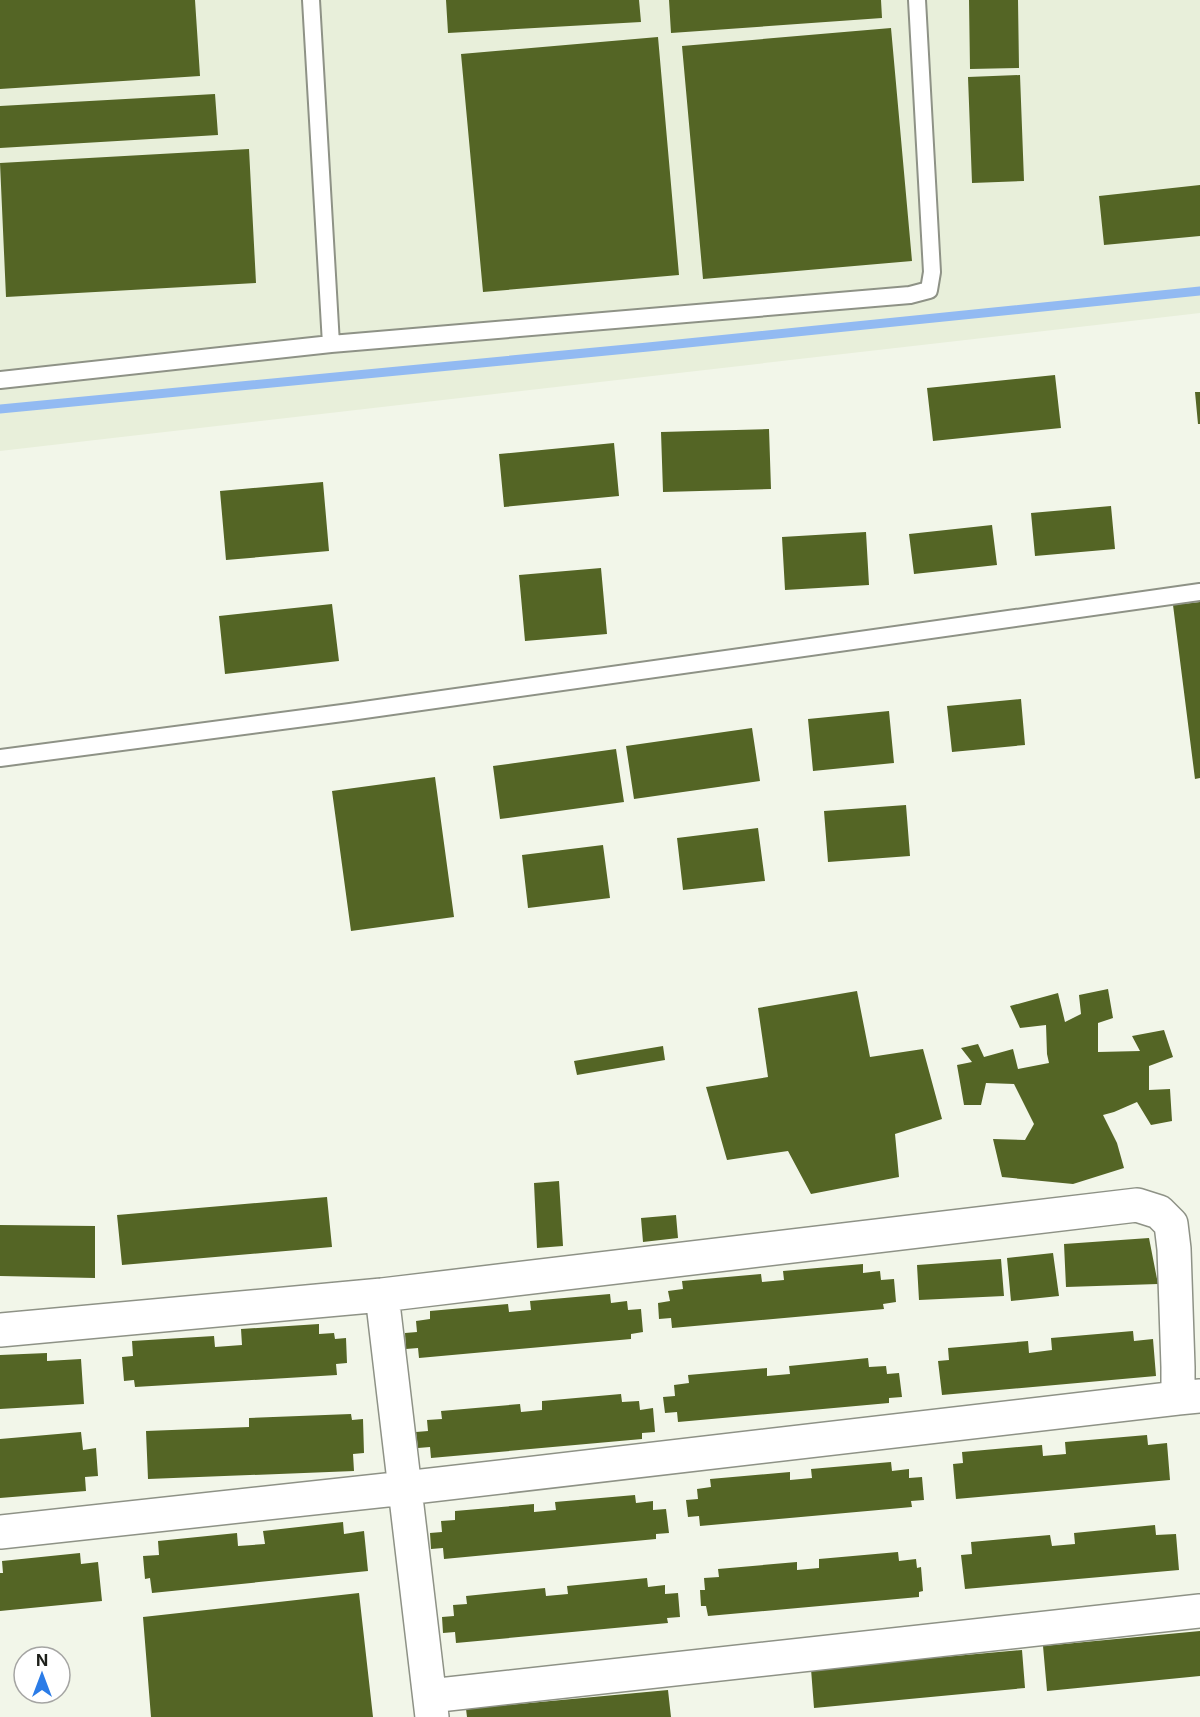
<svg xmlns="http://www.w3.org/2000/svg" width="1200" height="1717" font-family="Inter,sans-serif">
  <rect width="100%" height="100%" fill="#f2f6e9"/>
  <!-- built -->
  <path fill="#e8efda" d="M0,0H1200V313L0,451Z"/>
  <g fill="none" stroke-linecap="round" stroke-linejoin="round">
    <!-- stream -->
    <path stroke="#92baf2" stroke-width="9" d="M0,409L648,347L1200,291"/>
  </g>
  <!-- building -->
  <path fill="#546525" d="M0,0H195L200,76L0,89Z
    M446,0H639L641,22L448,33Z
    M669,0H881L882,18L671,33Z
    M969,0H1018L1019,68L970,69Z
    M891,28L912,261L703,279L682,46Z
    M658,37L679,275L483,292L461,54Z
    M1020,75L1024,181L972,183L968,77Z
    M215,94L218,135L0,148V106Z
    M249,149L256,283L6,297L0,163Z
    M1200,185V236L1104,245L1099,196Z
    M1055,375L1061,428L933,441L927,388Z
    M1195,392H1200V424H1198Z
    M769,429L771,489L663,492L661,432Z
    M614,443L619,496L504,507L499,454Z
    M323,482L329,551L226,560L220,491Z
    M1111,506L1115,549L1035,556L1031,513Z
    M992,525L997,565L914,574L909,534Z
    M866,532L869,585L785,590L782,537Z
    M601,568L607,634L525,641L519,575Z
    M1200,602V778L1195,779L1173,605Z
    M332,604L339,661L225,674L219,616Z
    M1021,699L1025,745L952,752L947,706Z
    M889,711L894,763L813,771L808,719Z
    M752,728L760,781L634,799L626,746Z
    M616,749L624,802L500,819L493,766Z
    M435,777L454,917L351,931L332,791Z
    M906,805L910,856L828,862L824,811Z
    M758,828L765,881L683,890L677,838Z
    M603,845L610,898L528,908L522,855Z
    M1108,989L1113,1018L1098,1023V1052L1140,1051L1132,1036L1164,1030L1173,1057L1149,1066V1090L1170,1089L1172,1121L1151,1125L1137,1102L1114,1112L1103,1115L1117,1143L1124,1168L1073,1184L1002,1177L993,1139L1025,1140L1034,1124L1014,1084L986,1083L981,1105H964L957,1065L972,1062L961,1048L978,1044L984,1057L1013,1049L1018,1069L1049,1063L1047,1054L1046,1025L1020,1028L1010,1006L1058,993L1065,1022L1081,1014L1079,995Z
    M857,991L870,1057L923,1049L942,1119L895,1134L899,1177L811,1194L788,1151L727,1160L706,1087L768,1077L758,1008Z
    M663,1046L665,1060L577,1075L574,1061Z
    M559,1181L563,1246L537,1248L534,1183Z
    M327,1197L332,1247L122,1265L117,1215Z
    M676,1215L678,1238L643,1242L641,1218Z
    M0,1225L95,1226V1278L0,1276Z
    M1149,1238L1158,1284L1066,1287L1064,1244Z
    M1053,1253L1059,1296L1011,1301L1007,1258Z
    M1001,1259L1004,1296L919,1300L917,1265Z
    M863,1264V1273L880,1271L881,1280L894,1279L896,1302L883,1304L884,1309L672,1328L671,1318L659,1319L658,1303L670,1301L668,1291L683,1289L682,1281L761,1274L762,1282L784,1280L783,1271Z
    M610,1294L611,1303L627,1301L628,1310L641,1309L643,1332L631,1334V1339L419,1358L418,1348L406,1349L405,1333L417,1332L416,1321L430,1319V1311L508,1304L509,1312L531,1310L530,1301Z
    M319,1324V1334L334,1333L335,1339L346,1338L347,1363L336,1364L337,1375L135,1387L134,1380L124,1381L122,1357L133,1356L132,1341L214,1336L215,1347L242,1345L241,1329Z
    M1133,1331L1134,1341L1153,1339L1156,1376L942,1395L938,1361L949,1360L948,1348L1028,1341L1029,1353L1052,1350L1051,1338Z
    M47,1353V1361L81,1359L84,1404L0,1409V1355Z
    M868,1358L869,1367L886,1366L887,1374L899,1373L902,1397L889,1398V1403L678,1422L677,1412L665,1413L663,1397L675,1396L674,1385L689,1383L688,1375L767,1368V1376L790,1374L789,1366Z
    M621,1394L622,1402L639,1401L640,1410L653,1408L655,1432L642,1433V1439L431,1458L430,1447L418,1448L416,1432L428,1431L427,1420L442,1419L441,1411L520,1404L521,1412L542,1410V1401Z
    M351,1414L352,1420L363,1419L364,1453L353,1454L354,1471L148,1479L146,1431L249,1427V1418Z
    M81,1432L83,1450L96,1448L98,1476L85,1477L86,1491L0,1498V1439Z
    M1147,1435L1148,1445L1167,1443L1170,1480L956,1499L953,1464L963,1463L962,1452L1042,1445L1043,1456L1066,1454L1065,1442Z
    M891,1462L892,1471L909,1469V1478L922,1477L924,1500L911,1501L912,1507L700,1526L699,1516L688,1517L686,1500L698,1499L697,1489L711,1487L710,1479L790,1472V1480L812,1478L811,1469Z
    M635,1495L636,1503L653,1501V1510L666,1509L669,1533L656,1534V1539L444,1559L443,1548L431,1549L430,1533L442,1532L441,1521L455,1520V1511L534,1504V1512L556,1510L555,1502Z
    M343,1522L344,1534L364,1531L368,1571L152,1593L150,1578L145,1579L143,1556L159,1555L158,1541L237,1533L238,1546L265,1544L263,1531Z
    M1155,1525L1156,1535L1176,1534L1179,1570L965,1589L961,1555L972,1554L971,1542L1050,1535L1052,1546L1075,1544L1074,1533Z
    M898,1552L899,1561L916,1559L917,1568L921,1567L923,1591L919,1592V1597L708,1616L706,1606H701L700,1590H705L704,1578L719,1577L718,1569L797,1562V1570L819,1568V1559Z
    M80,1553L81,1564L98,1562L102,1601L0,1611V1573H3L2,1561Z
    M647,1578L648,1587L665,1585V1594L678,1593L680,1617L667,1618L668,1623L456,1643L455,1632L443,1633L442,1617L454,1616L453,1605L467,1604L466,1596L545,1588L546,1596L568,1594L567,1586Z
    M359,1593L373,1717H151L143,1617Z
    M1200,1631V1676L1047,1691L1043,1646Z
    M1022,1650L1025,1688L814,1708L811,1669Z
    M668,1690L671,1717H467L466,1709Z"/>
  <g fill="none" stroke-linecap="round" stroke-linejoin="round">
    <defs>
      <path id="lane" d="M311,0L331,344
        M0,380L331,344L910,295L929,290L932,272L917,0
        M0,758L350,712L1200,592"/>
      <path id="street" d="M382,1295L432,1717
        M0,1330L382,1295L1137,1205L1159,1212L1171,1224L1174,1249L1178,1367V1398L1200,1396
        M0,1532L405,1488L1178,1398
        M430,1696L1200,1611"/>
    </defs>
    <!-- lane casing -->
    <use href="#lane" stroke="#8e9286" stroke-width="20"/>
    <!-- street casing -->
    <use href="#street" stroke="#8e9286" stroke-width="36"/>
    <!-- lane -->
    <use href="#lane" stroke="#fff" stroke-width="16"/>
    <!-- street -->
    <use href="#street" stroke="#fff" stroke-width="33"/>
  </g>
  <!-- north arrow -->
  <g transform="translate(42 1675)"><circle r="28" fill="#ffffff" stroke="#a5a5a3" stroke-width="1.5"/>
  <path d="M0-4.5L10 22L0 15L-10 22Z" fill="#2b7ce7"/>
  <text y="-9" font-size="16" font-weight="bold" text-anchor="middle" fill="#1d1f1a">N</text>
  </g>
</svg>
